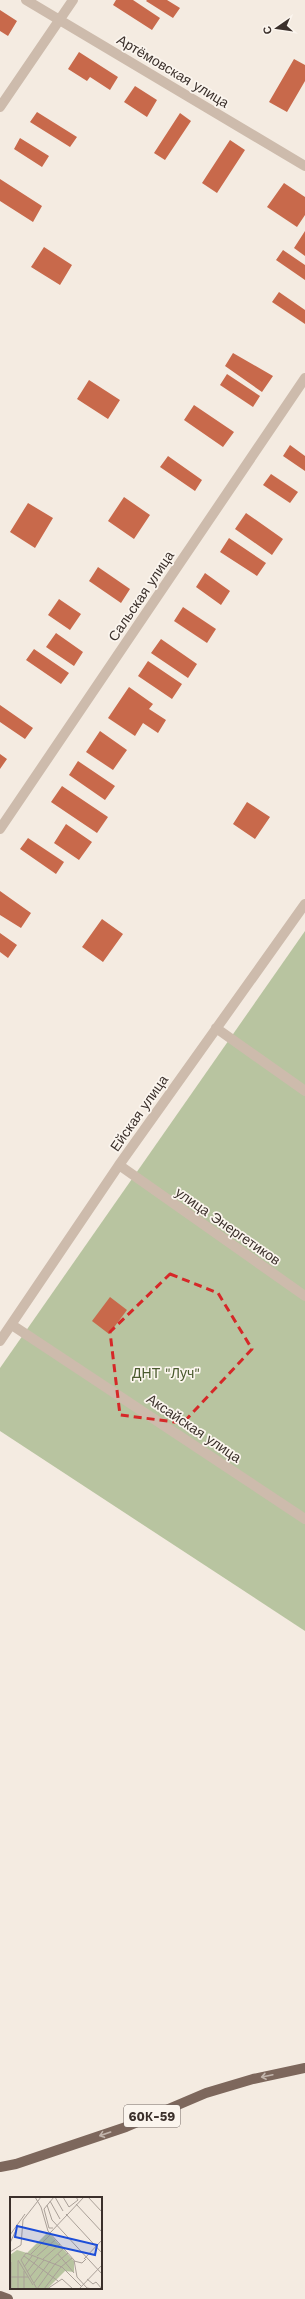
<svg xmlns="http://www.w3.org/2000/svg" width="305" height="2299" font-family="'Work Sans',sans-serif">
  <rect width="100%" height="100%" fill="#f4ebe1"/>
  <!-- green -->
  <path fill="#b8c4a0" d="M305,931V1631L0,1431V1368Z"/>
  <!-- building -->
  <path fill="#c8694b" d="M116,0H133L160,18L152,30L113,5Z
    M147,0H167L180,8L173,18L146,1Z
    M0,10L17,21L8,36L0,31Z
    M79,52L118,77L110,90L90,77L87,81L68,69Z
    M294,59L305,65V81L287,112L269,102Z
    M135,86L157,100L147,117L124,102Z
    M37,112L77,137L70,147L30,122Z
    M180,113L191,121L165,160L154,153Z
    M20,138L49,156L42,167L14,149Z
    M230,140L245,150L217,193L202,183Z
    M0,179L42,206L33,222L0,201Z
    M284,183L305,197V215L297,227L267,207Z
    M305,231V256L294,248Z
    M44,247L72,265L60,285L31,267Z
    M283,250L305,265V280L276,260Z
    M279,292L305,310V324L272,302Z
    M233,353L273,376L262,392L225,366Z
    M227,374L260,396L253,407L220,385Z
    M89,380L120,400L108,419L77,399Z
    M194,405L234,432L223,447L184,420Z
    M290,445L305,456V471L283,456Z
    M168,456L202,480L195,491L160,467Z
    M271,474L298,492L290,503L263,485Z
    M124,497L150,515L134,539L108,521Z
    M28,503L53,518L35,548L10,532Z
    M246,513L283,539L272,555L235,529Z
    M229,538L266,563L257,576L220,552Z
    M98,567L130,589L121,603L89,581Z
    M205,573L230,591L221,605L196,587Z
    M59,599L81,614L70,630L48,615Z
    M183,607L216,629L207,643L174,621Z
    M56,633L83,652L74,666L46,647Z
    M161,639L197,664L188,678L151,653Z
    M34,649L69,673L61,684L26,660Z
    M148,661L182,684L172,699L138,676Z
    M129,687L153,704L149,709L166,720L158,733L143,723L135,736L108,718Z
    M0,705L33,728L25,739L0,722Z
    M100,731L127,750L113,770L86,752Z
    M0,754L7,759L0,769Z
    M78,761L115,786L105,800L69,775Z
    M62,786L108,817L97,833L51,802Z
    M247,802L270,817L255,839L233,824Z
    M66,824L92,842L79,860L54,843Z
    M28,838L64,862L56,874L20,849Z
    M0,891L31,913L21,928L0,915Z
    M102,919L123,934L103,962L82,947Z
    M0,933L17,945L8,958L0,952Z
    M110,1297L127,1310L109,1334L92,1321Z"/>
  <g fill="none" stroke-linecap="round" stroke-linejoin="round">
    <!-- minor -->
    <path stroke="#cdbbac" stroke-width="10" d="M26,0L305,166
      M0,107L73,0
      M0,829L305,378
      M216,1028L305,1091
      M119,1165L305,1296
      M12,1325L305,1519
      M0,1341L119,1165L305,904"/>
    <!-- major -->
    <path stroke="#7d675c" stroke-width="10" d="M0,2167L16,2164L126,2127L206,2093L253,2079L305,2068
      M0,2296L8,2299"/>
  </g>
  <!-- one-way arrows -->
  <defs><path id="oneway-shaft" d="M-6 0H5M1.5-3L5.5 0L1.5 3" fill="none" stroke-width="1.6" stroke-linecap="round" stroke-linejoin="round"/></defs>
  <g stroke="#c2b5ac">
    <use href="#oneway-shaft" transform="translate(267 2076) rotate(168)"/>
    <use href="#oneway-shaft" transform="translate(105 2134) rotate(161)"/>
  </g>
  <!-- marked area -->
  <path fill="none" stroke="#d62828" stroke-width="3" stroke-dasharray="8 5" stroke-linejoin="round" d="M170,1274L218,1293L252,1349L183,1423L120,1415L110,1332Z"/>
  <g text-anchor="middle" stroke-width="3.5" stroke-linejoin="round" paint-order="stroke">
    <!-- shield labels -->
    <rect fill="#fbf5ee" stroke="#756b66" stroke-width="1" x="124" y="2105" width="56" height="22" rx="3"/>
    <g font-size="13" font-weight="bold" fill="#3b302b">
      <text x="152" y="2121">60К-59</text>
    </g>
    <!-- street labels -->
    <g font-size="14" fill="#3b302b" stroke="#fbf5ee">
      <text transform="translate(173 71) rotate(31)" y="5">Артёмовская улица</text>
      <text transform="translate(141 596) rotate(-56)" y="5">Сальская улица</text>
      <text transform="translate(139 1113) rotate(-55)" y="5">Ейская улица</text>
      <text transform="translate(228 1226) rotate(35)" y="5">улица Энергетиков</text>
      <text transform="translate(194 1428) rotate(34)" y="5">Аксайская улица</text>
    </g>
    <!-- park labels -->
    <g font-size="14" fill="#4a5a2e" stroke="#fbf5ee">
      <text x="166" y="1378">ДНТ "Луч"</text>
    </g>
  </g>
  <!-- overview -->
  <g transform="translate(10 2197)">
    <rect width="92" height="92" fill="#f4ebe1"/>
    <path d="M38,35L64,64V75L55,74L37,92H0V58L7,53L17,56Z" fill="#b8c4a0"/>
    <path fill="none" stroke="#aaa098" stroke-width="1" d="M25,0L31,10L38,34L64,63L67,80L77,91L83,92M45,0L53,14M53,0L59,10L68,3L66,0M78,0L92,15M40,4L50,22M66,7L92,35M37,8L42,23L92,77M56,17L92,56M43,31H39L34,12L44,0M40,36L74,0M0,38L15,17M0,46L6,33M0,55L11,48L13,23L31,0M21,57L41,37M48,57L64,76M14,59L48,84M27,59L45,43M33,62L50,47M74,62L92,43M8,63L23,88M64,64L72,66L76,62M14,70L22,59M51,70L62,61M14,74V92M17,75L28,61M1,80H18M20,80L34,63M77,82L83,87L86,85L92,92M24,86L40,64L54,51M1,92V65M8,92V64M27,92L11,63L16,56L52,70L71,89M27,92L45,67L58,56M34,92L51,70M37,92L52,82L63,92M69,92L92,68"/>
    <path fill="#1d4ed8" fill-opacity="0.15" stroke="#1d4ed8" stroke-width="2" d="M7,29L87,48L85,58L5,40Z"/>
    <rect width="92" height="92" fill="none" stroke="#3b302b" stroke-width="2"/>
  </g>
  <!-- north arrow -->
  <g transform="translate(277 28) rotate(257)" stroke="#fbf5ee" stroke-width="3" paint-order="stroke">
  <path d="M0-3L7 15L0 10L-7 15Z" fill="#3b302b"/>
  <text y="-6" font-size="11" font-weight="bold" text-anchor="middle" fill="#3b302b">С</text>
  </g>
</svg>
